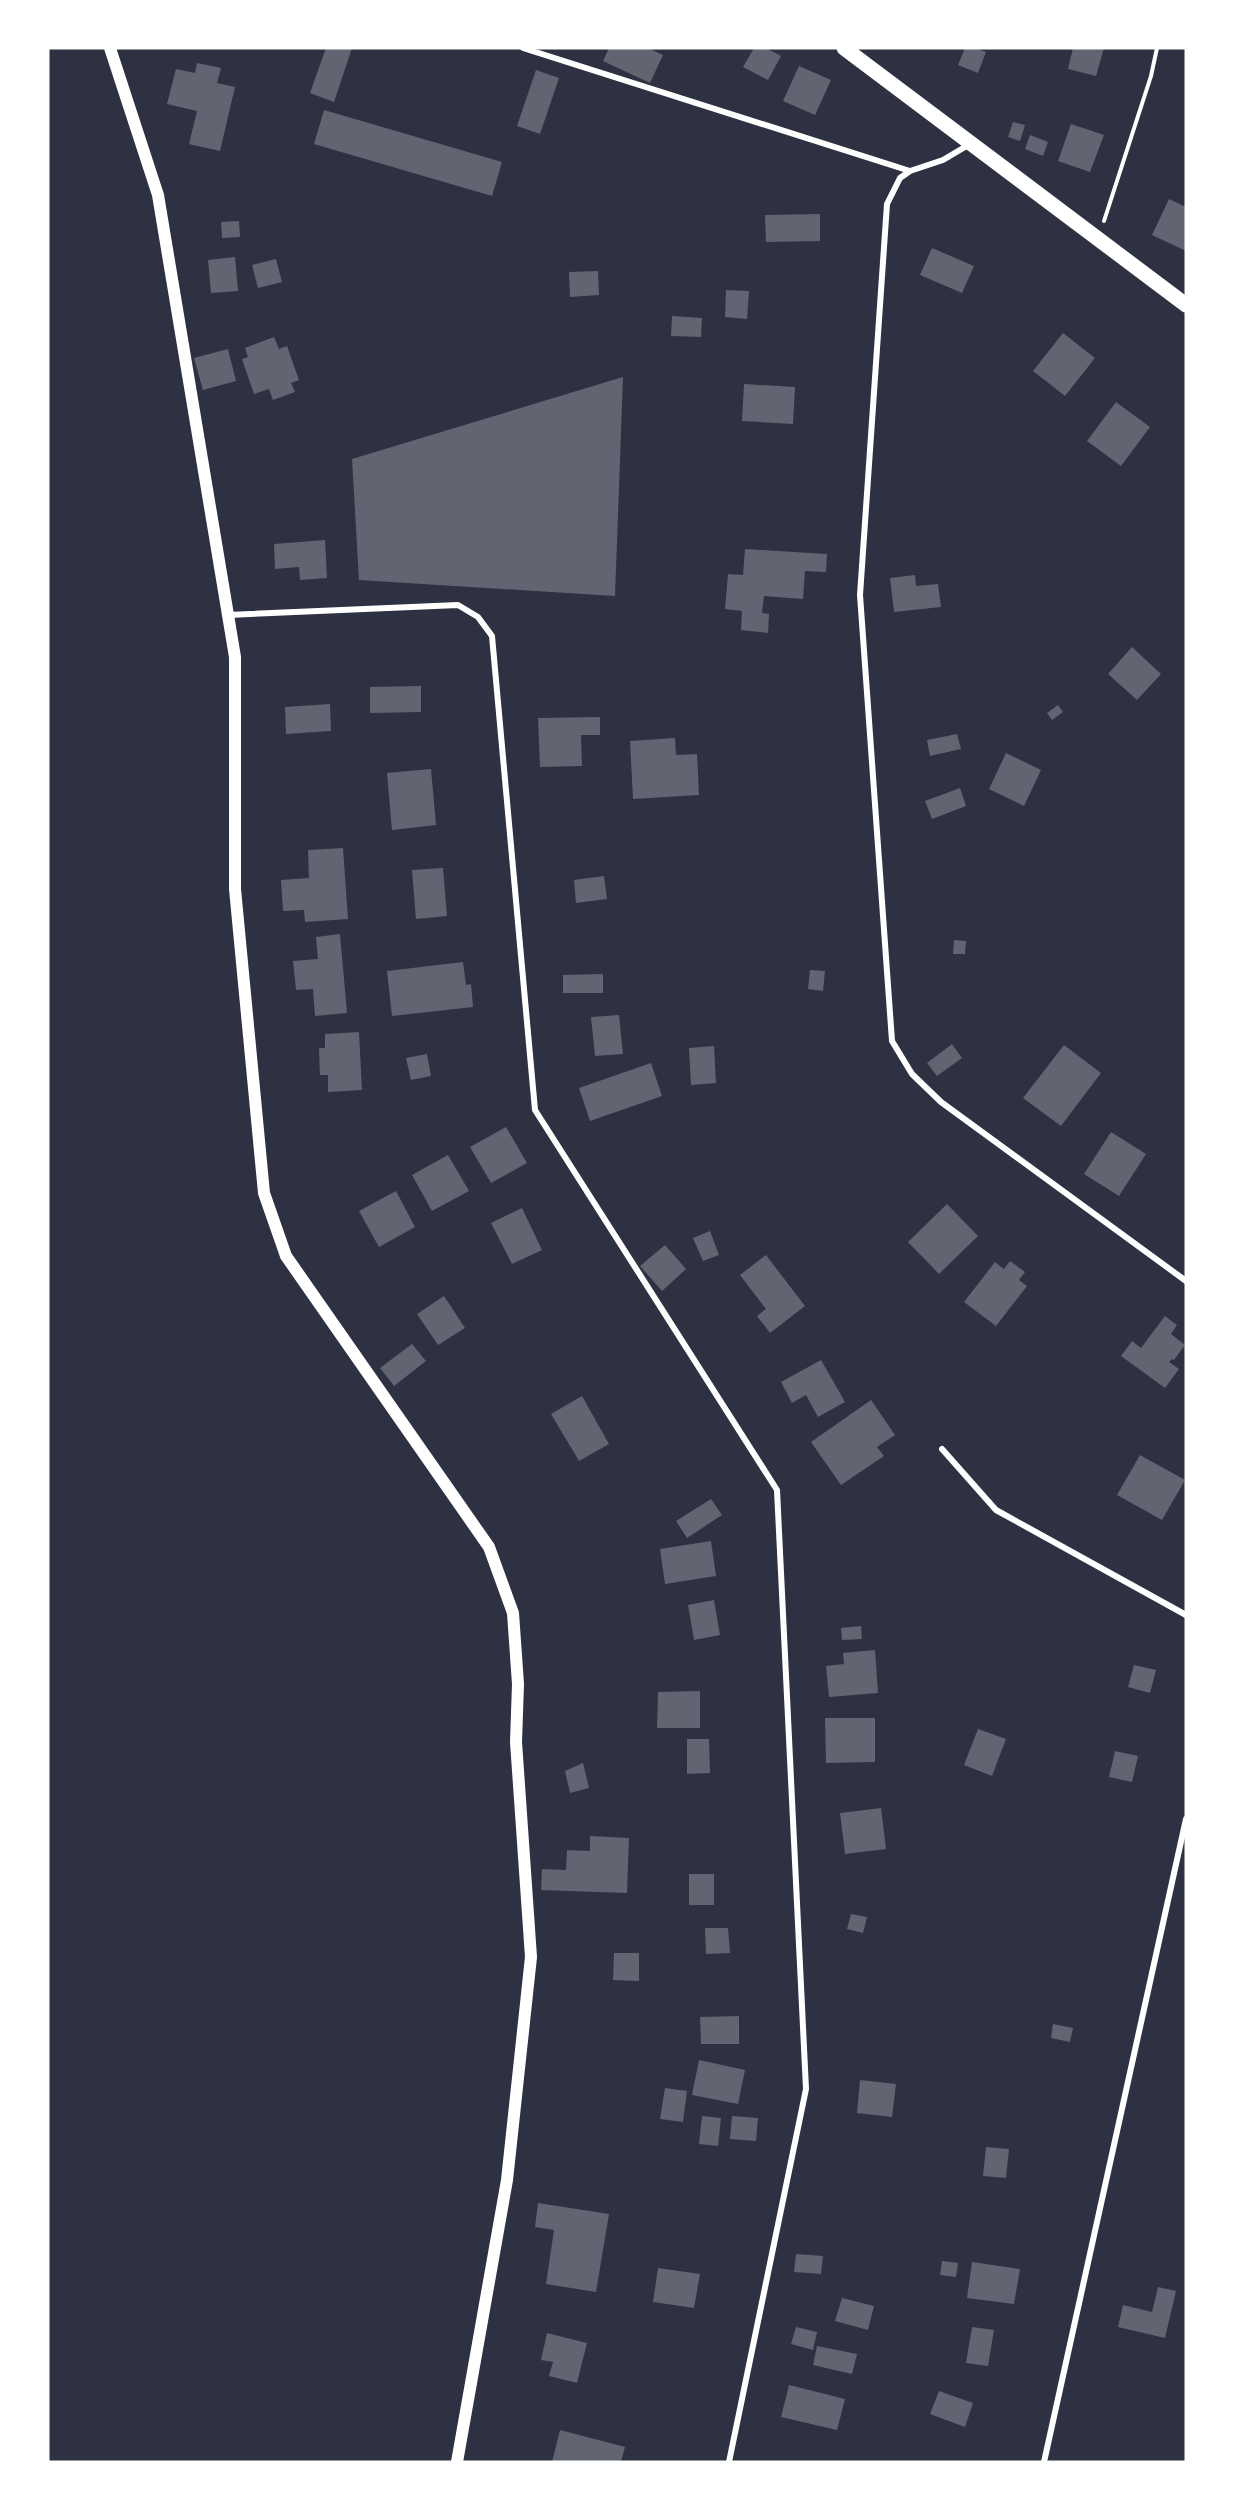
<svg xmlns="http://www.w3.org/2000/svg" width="1234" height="2510" font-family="'Source Sans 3',sans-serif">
  <rect width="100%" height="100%" fill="#2d3142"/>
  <!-- building -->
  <path fill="#626471" d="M326,48H352L334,102L310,93Z
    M609,48H648L663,55L650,83L603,61Z
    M754,48H766L781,56L768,80L743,67Z
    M965,48H975L986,52L978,73L958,65Z
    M1073,48H1104L1096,76L1068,69Z
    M197,63L221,68L217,83L235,87L220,151L189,144L197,111L167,104L176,69L195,73Z
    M799,66L831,80L815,115L783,101Z
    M536,70L559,78L540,134L517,126Z
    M324,110L502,162L492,196L314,144Z
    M1013,122L1025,125L1020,141L1008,137Z
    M1071,124L1104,135L1090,172L1058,161Z
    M1030,135L1048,142L1043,156L1025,149Z
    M1169,199L1186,207V251L1152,235Z
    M820,214V241L766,242L765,215Z
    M239,221L240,237L222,238L221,222Z
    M932,248L974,266L962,293L920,275Z
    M235,257L238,291L211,293L208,260Z
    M276,259L282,282L258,288L252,265Z
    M598,271L599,295L570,297L569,272Z
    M726,290L749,291L747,319L725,317Z
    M672,316L702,318L701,337L671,336Z
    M1063,333L1095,358L1065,396L1033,371Z
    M274,337L279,349L287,346L299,380L291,383L295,392L273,400L269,389L254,394L242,359L248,357L245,348Z
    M228,349L236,381L203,390L194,358Z
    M623,377L615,596L359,580L352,459Z
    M744,384L795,387L793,424L742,421Z
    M1116,402L1150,427L1121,466L1087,441Z
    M325,540L327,578L300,580L299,567L275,569L274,544Z
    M745,549L827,554L826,572L805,571L803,599L764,596L762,613L769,614L768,633L741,630L742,611L725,609L728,574L743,575Z
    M915,575L916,586L938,584L941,607L894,612L890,578Z
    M1132,647L1161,674L1137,700L1108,674Z
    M421,686V712L370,713V687Z
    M330,704L331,731L286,734L285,707Z
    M1058,705L1063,712L1052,720L1047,713Z
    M600,717V735H581L582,766L540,767L538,718Z
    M957,734L961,749L930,756L927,740Z
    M675,738L676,755L697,754L699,795L633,799L630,741Z
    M1006,753L1041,770L1024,806L989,789Z
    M431,769L436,825L392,830L387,773Z
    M960,788L966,806L932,819L925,801Z
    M343,848L348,919L305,922L304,910L283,911L281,880L309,878L308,850Z
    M443,868L447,916L416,919L412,870Z
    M604,876L607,899L576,903L574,880Z
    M340,934L347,1013L315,1016L313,989L296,990L293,961L318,959L316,937Z
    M954,940L966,941L965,954H953Z
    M463,962L466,985L471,984L473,1007L392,1016L387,971Z
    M810,970L825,971L823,991L808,989Z
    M603,974V993H563V975Z
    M619,1015L623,1054L595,1056L591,1017Z
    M359,1032L362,1090L328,1092V1075H320L319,1048H325V1034Z
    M952,1044L962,1058L937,1076L927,1063Z
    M1064,1045L1101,1073L1061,1126L1023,1098Z
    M714,1046L716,1083L691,1085L689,1048Z
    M427,1054L431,1076L411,1080L406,1058Z
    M651,1063L662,1096L590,1121L579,1088Z
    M506,1127L527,1163L491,1183L470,1147Z
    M1111,1132L1146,1154L1119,1196L1084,1174Z
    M448,1155L469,1191L432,1211L412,1175Z
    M396,1191L415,1227L379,1247L359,1211Z
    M947,1204L978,1236L939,1274L908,1242Z
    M522,1208L542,1250L512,1264L491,1223Z
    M710,1231L719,1255L703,1261L693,1238Z
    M665,1245L686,1269L662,1291L640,1266Z
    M766,1255L805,1306L770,1333L757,1316L766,1309L740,1275Z
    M1010,1261L1025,1272L1019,1280L1027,1286L996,1326L964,1302L995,1262L1004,1269Z
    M444,1296L465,1328L438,1345L417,1314Z
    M1165,1316L1177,1325L1171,1334L1185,1345L1174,1360L1172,1359L1169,1362L1179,1369L1165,1388L1121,1356L1132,1341L1141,1348Z
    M412,1344L426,1361L394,1386L380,1368Z
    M821,1360L845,1402L818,1417L806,1395L792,1403L781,1382Z
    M582,1396L609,1444L579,1461L551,1414Z
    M871,1400L895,1435L877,1447L884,1456L841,1485L811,1442Z
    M1140,1455L1185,1480L1162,1520L1117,1495Z
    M711,1499L722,1515L687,1538L676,1521Z
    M711,1541L716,1576L665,1584L660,1549Z
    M714,1600L720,1635L694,1640L688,1605Z
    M861,1626L862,1639L842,1640L841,1628Z
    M875,1650L878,1693L829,1697L826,1666L844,1664L843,1653Z
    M1134,1665L1156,1670L1150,1693L1128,1687Z
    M700,1691V1728H657L658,1692Z
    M825,1718H875V1762L826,1763Z
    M978,1729L1006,1739L992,1776L964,1765Z
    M687,1739H709L710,1773L687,1774Z
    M1115,1751L1138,1756L1132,1782L1109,1777Z
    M583,1763L589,1788L570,1793L565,1771Z
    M881,1808L886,1849L845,1854L840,1813Z
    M590,1836L629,1838L627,1893L541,1890L542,1869L566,1870L567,1850L590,1851Z
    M689,1874H714V1905H689Z
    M851,1914L867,1917L863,1933L847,1929Z
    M705,1928H728L730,1953L706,1954Z
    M614,1953H639V1981L613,1980Z
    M739,2016V2044H701L700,2017Z
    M1053,2024L1073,2028L1070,2042L1051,2038Z
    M699,2060L745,2070L738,2104L692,2095Z
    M860,2080L896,2084L892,2117L857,2113Z
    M665,2088L687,2091L683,2122L660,2119Z
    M702,2116L721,2118L718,2146L699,2144Z
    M732,2116L758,2118L756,2141L730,2139Z
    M986,2147L1009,2149L1006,2178L983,2176Z
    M538,2203L609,2214L596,2292L546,2284L554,2230L535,2227Z
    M796,2254L823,2256L821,2274L794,2272Z
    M942,2261L958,2263L956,2277L940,2275Z
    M972,2262L1020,2269L1014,2304L967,2298Z
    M658,2268L700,2274L694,2308L653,2302Z
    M1158,2287L1176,2291L1165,2338L1118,2327L1123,2305L1152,2312Z
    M842,2298L874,2306L868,2330L835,2321Z
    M796,2327L817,2332L813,2350L791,2344Z
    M972,2327L994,2330L988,2366L966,2363Z
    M547,2333L587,2343L577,2383L549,2376L553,2362L541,2360Z
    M817,2346L857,2354L852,2374L813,2365Z
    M789,2385L845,2399L837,2430L781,2417Z
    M939,2391L973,2403L965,2427L930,2414Z
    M560,2430L625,2447L621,2462H552Z"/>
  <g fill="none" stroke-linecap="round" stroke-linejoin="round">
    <!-- path -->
    <path stroke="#fff" stroke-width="4" d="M1104,221L1151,76L1157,48"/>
    <!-- minor -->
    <path stroke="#fff" stroke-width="6" d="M523,48L910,171
      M970,144L943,160L910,171L900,178L887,204L860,595L892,1041L912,1074L941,1102L1186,1281
      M228,615L458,605L478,617L492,636L535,1110L777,1490L806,2089L729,2462
      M942,1449L996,1510L1186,1615
      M1044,2462L1186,1819"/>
    <!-- secondary -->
    <path stroke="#fff" stroke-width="12" d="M110,48L158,195L235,657V889L264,1193L286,1256L489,1547L513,1613L518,1684L516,1742L531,1957L507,2180L457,2462"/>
    <!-- primary -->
    <path stroke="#fff" stroke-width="15" d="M844,48L1186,305"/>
  </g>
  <!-- border -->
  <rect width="1234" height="2510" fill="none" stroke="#ffffff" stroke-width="99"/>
</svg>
